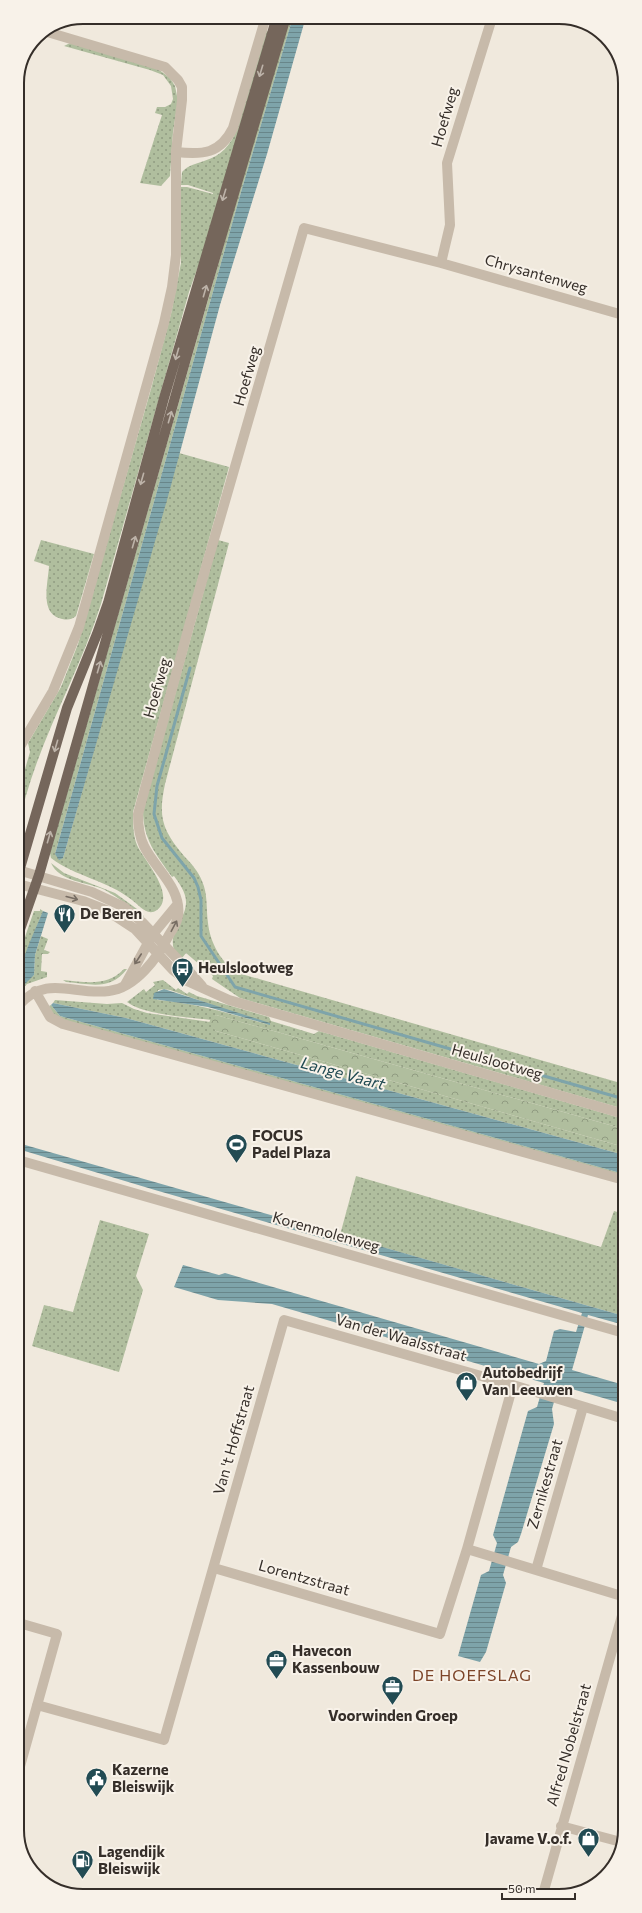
<svg xmlns="http://www.w3.org/2000/svg" width="642" height="1913" font-family="Commissioner,sans-serif">
  <defs>
    <pattern id="green-dots" width="8" height="8" patternUnits="userSpaceOnUse"><rect width="8" height="8" fill="#b0be9e"/><path d="M2 2h.1M6 6h.1" fill="none" stroke="#909b81" stroke-width="1.8" stroke-linecap="round"/></pattern>
    <pattern id="forest-crowns" width="20" height="18" patternUnits="userSpaceOnUse"><rect width="20" height="18" fill="#b0be9e"/><path d="M2 6a3 3 0 1 1 6 0M12 15a3 3 0 1 1 6 0" fill="none" stroke="#909b81"/></pattern>
    <pattern id="water-rules" width="6" height="5" patternUnits="userSpaceOnUse"><rect width="6" height="5" fill="#7ea4aa"/><path d="M0 2.5h6" fill="none" stroke="#68868a"/></pattern>
  </defs>
  <rect width="100%" height="100%" fill="#f0e9dd"/>
  <!-- green -->
  <path fill="url(#green-dots)" fill-rule="evenodd" d="M288,20H292L241,192L55,854L63,858L179,453L229,467L133,812C133,823 133,835 137,845C143,859 177,895 157,910C147,917 139,905 132,900C107,880 76,877 51,858L50,853Z
    M266,31L270,32L206,244L189,292L101,604C77,680 33,749 18,829V793L30,752L28,743L61,687L78,644L151,389L171,314L181,263V187H187L213,194V193L188,185H181L182,172C188,165 196,164 204,161C221,156 231,145 237,129Z
    M70,43L158,69L170,78L175,86L178,101L173,132L170,176L161,186L140,183L162,115L155,113L157,107H165L171,104L173,99L171,86L163,75L150,70L64,46Z
    M41,540L94,554L76,616C71,620 68,620 62,619C39,614 48,584 49,566L34,561Z
    M218,540L229,543L165,784C158,817 162,830 184,856C191,863 198,871 202,881C208,894 206,908 208,923C210,942 221,963 238,973L624,1084V1109L240,998L212,979L213,976L186,953L182,958L174,950C168,931 186,920 186,902C186,892 179,883 174,876L172,877C156,854 143,840 143,810Z
    M51,863L64,873L115,893L137,909L144,916L143,918C131,907 119,898 105,890C88,882 59,882 51,863Z
    M40,909L43,911L26,954L18,978V957L34,911H40Z
    M41,936L48,939L44,950L50,952L48,954H42L41,971L47,972V977L27,984L18,994V985L34,975L35,955Z
    M124,969H127C110,991 91,984 66,982L63,980C86,982 107,987 124,969Z
    M163,980L176,990L178,988L187,994L189,992L197,996L269,1017L271,1021L314,1034L319,1031L624,1119V1129L216,1015L211,1020C188,1017 144,1015 127,1002L144,989L146,992L155,985L153,982ZM164,989L170,990L269,1025C232,1014 196,1003 157,1000L158,990Z
    M55,1000L107,1004L122,1003L134,1009L147,1013L210,1022L216,1031L624,1147V1155L126,1018L53,1003Z
    M51,1005L60,1016L624,1174V1177L55,1018L49,1006Z
    M356,1176L601,1247L614,1211L624,1214V1316L340,1235Z
    M100,1220L149,1234L136,1276L143,1290L119,1372L32,1346L44,1305L73,1312Z"/>
  <!-- forest -->
  <path fill="url(#forest-crowns)" d="M216,1015L624,1129V1147L216,1031L209,1023L211,1018Z"/>
  <!-- water -->
  <path fill="url(#water-rules)" d="M292,20H305L267,154L220,305L167,500L63,858L59,860L55,854L241,192Z
    M43,911L48,913L35,955L34,975L23,986L19,985C15,972 37,926 43,911Z
    M164,989L270,1023V1025L208,1007L153,999L154,993Z
    M53,1003L126,1018L624,1155V1174L60,1016L51,1005Z
    M18,1143L624,1316V1325L588,1315L572,1370L624,1385V1404L565,1387L558,1388L552,1409L554,1424L521,1534L518,1542L511,1547L503,1575L506,1583L486,1652L480,1662L458,1656L481,1575L489,1571L497,1543L493,1535L528,1411L537,1407L544,1383L272,1304L218,1300L174,1287L183,1265L219,1275L225,1273L539,1364L546,1361L554,1331L560,1329L576,1332L582,1313L155,1190L18,1149Z"/>
  <g fill="none" stroke-linecap="round" stroke-linejoin="round">
    <!-- stream -->
    <path stroke="#7ea4aa" stroke-width="3" d="M190,668L157,786L154,814L162,838L194,878L198,887L201,900V936L235,987L624,1099"/>
    <!-- minor -->
    <path stroke="#c7baaa" stroke-width="10" d="M176,152C203,155 220,154 233,128L265,20
      M441,263L623,315
      M18,750L53,691L79,627L164,323L172,287L176,255V152L182,100V87L178,80L165,67L44,31
      M18,870L92,892L124,907L142,922L188,970L202,986
      M18,884L83,901L106,910L135,929L173,970L187,981L229,1000L624,1114
      M125,985L153,934L177,905
      M35,991L50,1017L63,1024L624,1180
      M18,1006C47,973 74,996 109,991C136,988 158,957 169,935C173,929 177,923 178,916C182,888 155,869 144,846C139,836 138,825 138,814L191,619L304,228L441,263L450,225L447,163L492,18
      M18,1160L624,1333
      M467,1549L513,1385
      M214,1568L440,1634L467,1549L625,1597
      M536,1570L583,1407
      M19,1623L57,1634L19,1770
      M37,1705L164,1740L284,1320L513,1385L624,1419
      M561,1826L621,1842
      M543,1894L625,1605"/>
    <!-- major -->
    <path stroke="#75665b" stroke-width="10" d="M18,875L67,708L97,634L108,603L164,398L276,20
      M18,935L39,875L205,292L285,20"/>
  </g>
  <!-- one-way arrows -->
  <defs><path id="oneway-shaft" d="M-6 0H5M1.5-3L5.5 0L1.5 3" fill="none" stroke-width="1.6" stroke-linecap="round" stroke-linejoin="round"/></defs>
  <g stroke="#bdb3a9">
    <use href="#oneway-shaft" transform="translate(261 71) rotate(107)"/>
    <use href="#oneway-shaft" transform="translate(224 195) rotate(107)"/>
    <use href="#oneway-shaft" transform="translate(205 291) rotate(-74)"/>
    <use href="#oneway-shaft" transform="translate(177 354) rotate(106)"/>
    <use href="#oneway-shaft" transform="translate(170 417) rotate(-74)"/>
    <use href="#oneway-shaft" transform="translate(142 479) rotate(106)"/>
    <use href="#oneway-shaft" transform="translate(134 542) rotate(-74)"/>
    <use href="#oneway-shaft" transform="translate(99 667) rotate(-74)"/>
    <use href="#oneway-shaft" transform="translate(56 746) rotate(106)"/>
    <use href="#oneway-shaft" transform="translate(49 837) rotate(-74)"/>
  </g>
  <g stroke="#776d63">
    <use href="#oneway-shaft" transform="translate(72 898) rotate(15)"/>
    <use href="#oneway-shaft" transform="translate(174 926) rotate(-62)"/>
    <use href="#oneway-shaft" transform="translate(138 959) rotate(123)"/>
  </g>
  <!-- icons -->
  <defs>
    <symbol id="restaurant-pin" viewBox="-11 -11 22 30"><path d="M0 17L-7.5 6A9.5 9.5 0 1 1 7.5 6Z" fill="#224b53" stroke="#f8f2e9"/><path d="M-5-6h1v4h1v-4h1v4h1v-4h1v5L-1.5 .5V6h-2V.5L-5-1ZM5-6V6H3V1.5H1.5Q1.5-4 5-6Z" fill="#fff"/></symbol>
    <symbol id="bus-pin" viewBox="-11 -11 22 30"><path d="M0 17L-7.5 6A9.5 9.5 0 1 1 7.5 6Z" fill="#224b53" stroke="#f8f2e9"/><path d="M-5-6H5V4H4V6H2V4H-2V6H-4V4H-5ZM-3.5-4V0h7V-4ZM-3.5 1.2v1.5H-2V1.2ZM2 1.2v1.5H3.5V1.2Z" fill="#fff"/></symbol>
    <symbol id="stadium-pin" viewBox="-11 -11 22 30"><path d="M0 17L-7.5 6A9.5 9.5 0 1 1 7.5 6Z" fill="#224b53" stroke="#f8f2e9"/><path d="M0-5a6.5 5 0 1 0 0 10a6.5 5 0 1 0 0-10ZM-3.5-1.8h7v3.6h-7Z" fill="#fff"/></symbol>
    <symbol id="shop-pin" viewBox="-11 -11 22 30"><path d="M0 17L-7.5 6A9.5 9.5 0 1 1 7.5 6Z" fill="#224b53" stroke="#f8f2e9"/><path d="M-5-2.5h2.3a2.7 3.5 0 0 1 5.4 0H5L5.5 6h-11ZM-1.5-2.5h3a1.5 2.3 0 0 0-3 0Z" fill="#fff"/></symbol>
    <symbol id="office-pin" viewBox="-11 -11 22 30"><path d="M0 17L-7.5 6A9.5 9.5 0 1 1 7.5 6Z" fill="#224b53" stroke="#f8f2e9"/><path d="M-6-3h4V-5.5h4V-3h4V5H-6ZM-1-4.5V-3h2v-1.5ZM-6 0V1H6V0Z" fill="#fff"/></symbol>
    <symbol id="civic-pin" viewBox="-11 -11 22 30"><path d="M0 17L-7.5 6A9.5 9.5 0 1 1 7.5 6Z" fill="#224b53" stroke="#f8f2e9"/><path d="M-.6-6.5H3V-4.5H.6V-3L4-1V1h2V6H-6V1h2V-1L-.6-3ZM-1.2 2.5V6h2.4V2.5Z" fill="#fff"/></symbol>
    <symbol id="fuel-pin" viewBox="-11 -11 22 30"><path d="M0 17L-7.5 6A9.5 9.5 0 1 1 7.5 6Z" fill="#224b53" stroke="#f8f2e9"/><path d="M-5.5-6h7V0h2V4h1.3V-2.5L3-4.5l.8-.8L6-3V5H2.5V1h-1V6h-7ZM-4.2-4.7v3.2H.2V-4.7Z" fill="#fff"/></symbol>
  </defs>
  <g fill-rule="evenodd">
    <use href="#restaurant-pin" x="52" y="902" width="25" height="34"/>
    <use href="#bus-pin" x="170" y="956" width="25" height="34"/>
    <use href="#stadium-pin" x="224" y="1132" width="25" height="34"/>
    <use href="#shop-pin" x="454" y="1370" width="25" height="34"/>
    <use href="#office-pin" x="264" y="1648" width="25" height="34"/>
    <use href="#office-pin" x="380" y="1674" width="25" height="34"/>
    <use href="#civic-pin" x="84" y="1766" width="25" height="34"/>
    <use href="#shop-pin" x="576" y="1826" width="25" height="34"/>
    <use href="#fuel-pin" x="70" y="1848" width="25" height="34"/>
  </g>
  <g text-anchor="middle" stroke-width="4" stroke-linejoin="round" paint-order="stroke">
    <!-- street labels -->
    <g font-size="15" fill="#352e29" stroke="#f8f2e9">
      <text transform="translate(445 117) rotate(-74)" y="5">Hoefweg</text>
      <text transform="translate(536 274) rotate(16)" y="5">Chrysantenweg</text>
      <text transform="translate(247 376) rotate(-74)" y="5">Hoefweg</text>
      <text transform="translate(157 688) rotate(-74)" y="5">Hoefweg</text>
      <text transform="translate(497 1062) rotate(16)" y="5">Heulslootweg</text>
      <text transform="translate(326 1232) rotate(16)" y="5">Korenmolenweg</text>
      <text transform="translate(401 1338) rotate(16)" y="5">Van der Waalsstraat</text>
      <text transform="translate(234 1440) rotate(-74)" y="5">Van 't Hoffstraat</text>
      <text transform="translate(545 1484) rotate(-74)" y="5">Zernikestraat</text>
      <text transform="translate(304 1578) rotate(16)" y="5">Lorentzstraat</text>
      <text transform="translate(569 1745) rotate(-74)" y="5">Alfred Nobelstraat</text>
    </g>
    <!-- poi labels -->
    <g font-size="15" font-weight="bold" fill="#352e29" stroke="#f8f2e9" text-anchor="start">
      <text x="80" y="919">De Beren</text>
      <text x="198" y="973">Heulslootweg</text>
      <text x="252" y="1141">FOCUS<tspan x="252" dy="17">Padel Plaza</tspan></text>
      <text x="482" y="1378">Autobedrijf<tspan x="482" dy="17">Van Leeuwen</tspan></text>
      <text x="292" y="1656">Havecon<tspan x="292" dy="17">Kassenbouw</tspan></text>
      <text x="393" y="1721" text-anchor="middle">Voorwinden Groep</text>
      <text x="112" y="1775">Kazerne<tspan x="112" dy="17">Bleiswijk</tspan></text>
      <text x="572" y="1844" text-anchor="end">Javame V.o.f.</text>
      <text x="98" y="1857">Lagendijk<tspan x="98" dy="17">Bleiswijk</tspan></text>
    </g>
    <!-- water labels -->
    <g font-size="16" font-style="italic" fill="#224b53" stroke="#f8f2e9">
      <text transform="translate(343 1073) rotate(15)" y="6">Lange Vaart</text>
    </g>
    <!-- neighbourhood labels -->
    <g font-size="16" letter-spacing="1" fill="#7d4529" stroke="#f8f2e9">
      <text x="472" y="1681">DE HOEFSLAG</text>
    </g>
  </g>
  <!-- crop -->
  <path d="M0 0H642V1913H0ZM83 24H559A59 59 0 0 1 618 83V1830A59 59 0 0 1 559 1889H83A59 59 0 0 1 24 1830V83A59 59 0 0 1 83 24Z" fill="#f8f2e9" fill-rule="evenodd"/>
  <path fill="none" stroke="#352e29" stroke-width="2" d="M83 24H559A59 59 0 0 1 618 83V1830A59 59 0 0 1 559 1889H83A59 59 0 0 1 24 1830V83A59 59 0 0 1 83 24Z"/>
  <!-- scale -->
  <path d="M502 1893v6h73v-6" fill="none" stroke="#352e29" stroke-width="2"/>
  <text x="508" y="1893" font-size="12" fill="#352e29" stroke="#f8f2e9" stroke-width="3" paint-order="stroke">50 m</text>
</svg>
